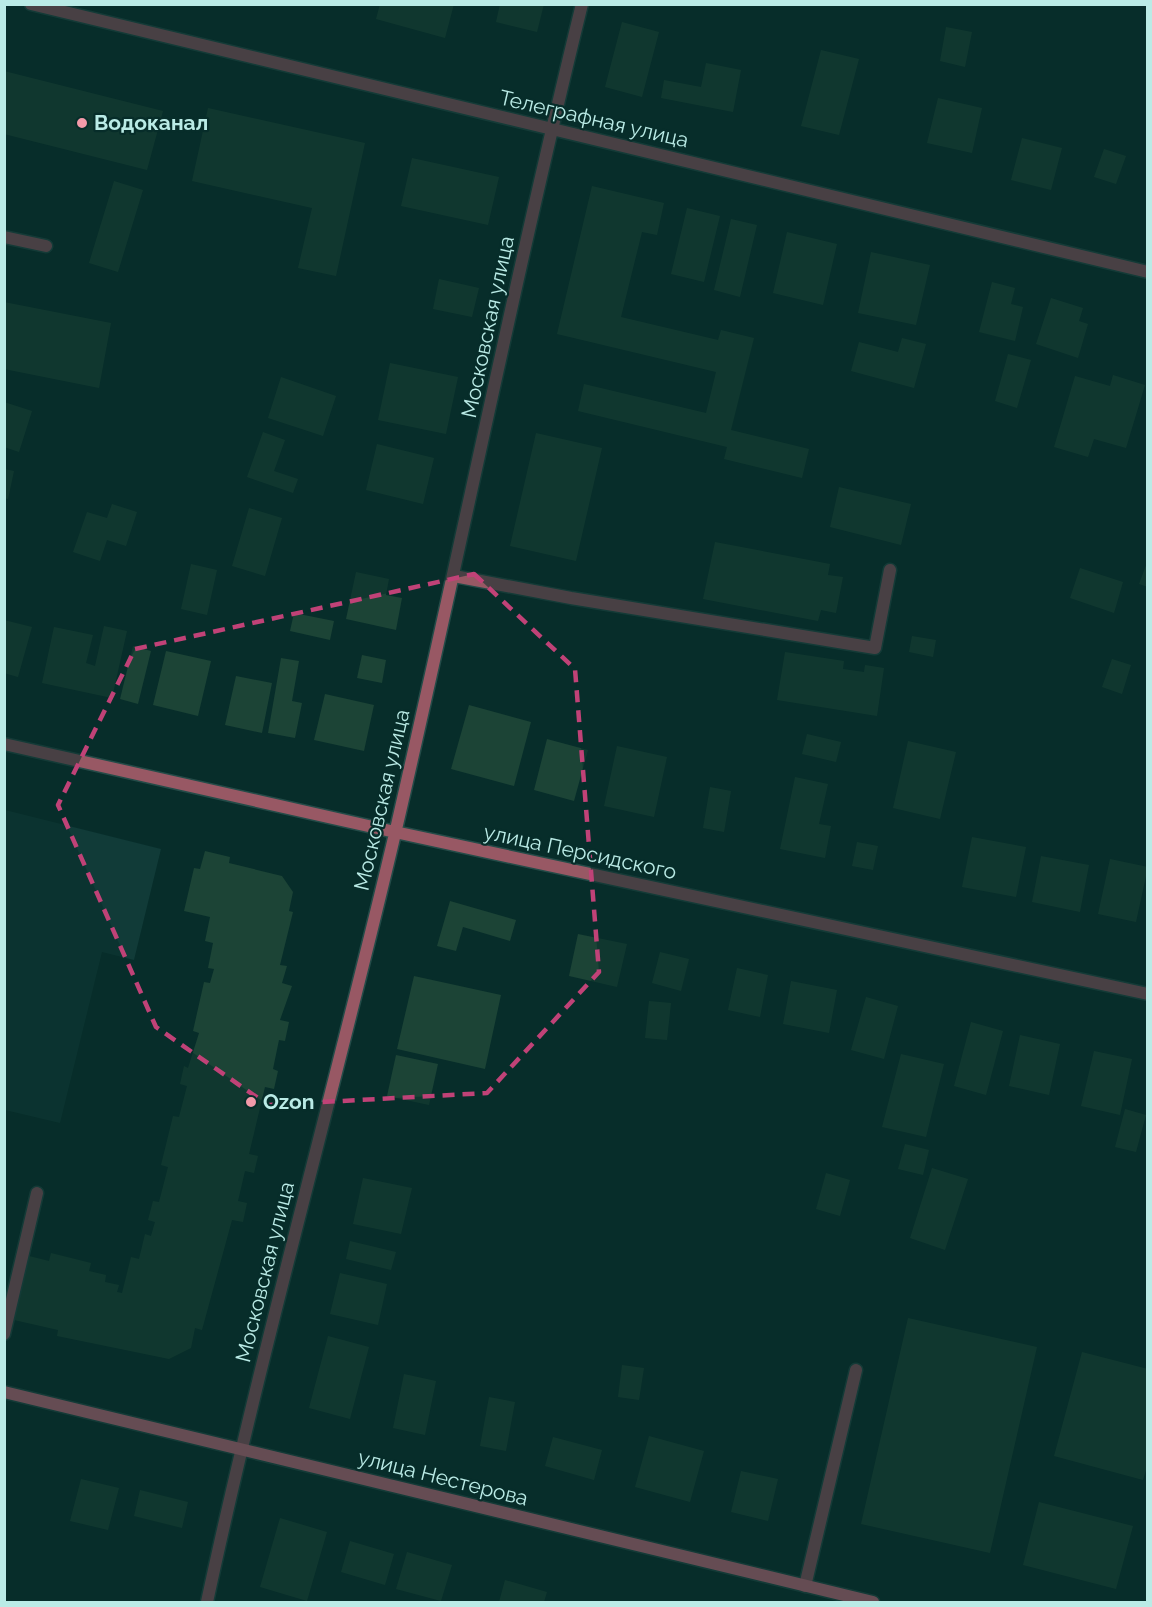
<svg xmlns="http://www.w3.org/2000/svg" width="1152" height="1607" font-family="Raleway,sans-serif">
  <rect width="100%" height="100%" fill="#072d2a"/>
  <!-- built -->
  <path fill="#113b38" d="M5,810L161,849L134,960L102,952L60,1123L5,1110Z"/>
  <!-- building -->
  <path fill="#1c4436" d="M380,4H454L445,38L376,19Z
    M500,4H544L537,32L496,22Z
    M622,22L659,32L642,97L605,87Z
    M946,27L972,32L965,67L940,61Z
    M821,50L859,59L839,135L801,126Z
    M706,63L741,70L733,112L661,98L664,80L701,87Z
    M4,71L163,111L147,170L4,134Z
    M938,98L982,108L972,153L927,143Z
    M208,108L365,143L336,276L298,268L312,208L192,181Z
    M1022,138L1062,148L1051,190L1011,180Z
    M1104,149L1126,156L1116,184L1094,177Z
    M412,158L499,177L488,225L401,206Z
    M114,181L143,190L118,272L89,263Z
    M592,186L664,203L657,235L642,232L621,317L718,340L721,330L754,338L731,430L809,449L802,478L724,459L727,447L578,411L584,384L706,413L716,372L557,334Z
    M687,208L720,216L704,282L671,274Z
    M731,219L757,225L740,297L714,290Z
    M787,232L837,244L823,305L773,293Z
    M871,252L930,265L916,325L858,313Z
    M439,279L479,288L472,317L433,309Z
    M992,282L1015,288L1011,304L1023,307L1015,341L979,332Z
    M1051,298L1083,308L1079,321L1088,324L1078,358L1036,344Z
    M4,302L111,323L99,388L4,369Z
    M902,338L926,344L914,388L851,371L859,342L898,352Z
    M1008,354L1031,360L1017,408L995,401Z
    M390,363L458,377L446,434L378,420Z
    M1113,375L1145,385L1126,448L1094,439L1088,457L1054,447L1075,376L1110,386Z
    M281,377L336,396L323,436L268,418Z
    M4,402L32,411L19,452L4,447Z
    M263,432L285,440L274,471L298,479L293,493L247,477Z
    M536,433L602,448L576,561L510,546Z
    M377,444L434,458L423,504L366,490Z
    M4,469L14,471L8,499L4,498Z
    M839,487L911,504L901,545L830,527Z
    M112,504L137,512L126,546L107,540L100,561L73,552L87,512L107,518Z
    M249,508L282,518L265,576L232,566Z
    M715,542L830,564L828,575L843,577L836,613L821,610L818,621L703,599Z
    M1148,560V587L1139,584Z
    M191,564L217,570L207,615L181,609Z
    M1080,568L1123,582L1114,613L1070,598Z
    M356,572L389,579L386,595L402,598L396,630L346,619Z
    M294,613L334,621L330,640L290,631Z
    M4,620L32,627L18,677L4,673Z
    M104,626L127,631L112,698L42,683L54,627L93,635L86,663L95,666Z
    M912,636L936,640L933,657L909,652Z
    M133,646L151,651L138,704L120,699Z
    M166,651L211,661L198,716L153,705Z
    M785,652L844,661L843,669L864,672L865,665L884,668L877,716L777,700Z
    M362,655L386,660L382,683L357,678Z
    M281,658L299,661L292,701L302,703L295,738L268,733Z
    M1112,659L1131,665L1122,694L1102,687Z
    M236,676L272,683L262,733L225,725Z
    M325,694L374,705L364,751L314,740Z
    M469,705L531,722L514,786L451,769Z
    M807,734L841,742L836,762L802,754Z
    M547,739L588,750L574,801L534,790Z
    M908,741L956,752L940,819L893,808Z
    M617,746L667,757L654,817L604,806Z
    M795,777L828,784L819,824L831,826L825,858L780,849Z
    M710,787L731,791L724,832L703,828Z
    M972,837L1026,847L1016,897L962,887Z
    M857,842L878,846L873,870L852,866Z
    M205,851L230,857L229,863L282,876L293,892L289,911L293,912L280,965L287,966L282,983L292,986L280,1020L289,1022L285,1041L279,1040L273,1069L278,1071L274,1089L265,1087L249,1154L258,1156L254,1173L245,1171L238,1201L247,1203L243,1222L232,1220L202,1330L195,1328L191,1348L169,1359L57,1336L58,1330L14,1320L29,1256L49,1261L51,1253L91,1263L89,1271L106,1275L105,1282L119,1285L117,1292L122,1293L131,1257L139,1259L145,1234L151,1236L155,1222L148,1220L153,1201L159,1202L168,1167L161,1165L173,1116L179,1117L187,1086L180,1084L184,1066L188,1068L199,1033L193,1031L204,982L210,983L214,969L208,968L213,943L205,941L210,917L184,911L194,868L200,869Z
    M1041,856L1089,865L1080,912L1032,902Z
    M1110,859L1148,867L1136,922L1098,914Z
    M450,901L516,920L510,941L463,927L456,951L437,946Z
    M578,934L627,944L617,987L569,976Z
    M660,952L689,959L681,991L652,983Z
    M737,968L768,975L760,1017L728,1010Z
    M414,976L501,995L485,1069L397,1049Z
    M791,981L837,990L829,1033L783,1024Z
    M866,997L898,1006L884,1059L851,1050Z
    M649,1001L671,1003L667,1040L645,1038Z
    M971,1022L1003,1031L986,1095L954,1086Z
    M1020,1035L1060,1044L1049,1095L1009,1086Z
    M1094,1051L1132,1059L1120,1115L1081,1106Z
    M901,1054L944,1064L926,1137L882,1127Z
    M396,1055L438,1064L429,1105L387,1096Z
    M1125,1109L1146,1115L1136,1152L1115,1147Z
    M905,1144L929,1150L923,1175L898,1169Z
    M932,1168L968,1179L945,1250L910,1238Z
    M826,1173L850,1180L840,1216L816,1209Z
    M363,1178L412,1188L401,1234L353,1224Z
    M350,1241L396,1252L391,1270L346,1259Z
    M340,1273L387,1284L378,1325L330,1314Z
    M908,1318L1037,1347L990,1553L861,1524Z
    M328,1336L369,1347L350,1419L309,1408Z
    M1082,1352L1148,1369V1464L1143,1480L1054,1456Z
    M622,1365L644,1368L639,1400L618,1397Z
    M404,1374L436,1381L425,1435L393,1428Z
    M489,1397L515,1402L506,1451L480,1446Z
    M649,1436L704,1451L690,1502L635,1487Z
    M553,1437L602,1450L594,1480L545,1466Z
    M741,1471L778,1479L768,1521L731,1512Z
    M81,1479L119,1488L108,1530L70,1521Z
    M140,1490L188,1502L182,1528L134,1516Z
    M1039,1502L1133,1526L1116,1589L1023,1565Z
    M280,1518L327,1532L307,1601L260,1587Z
    M350,1541L394,1554L385,1585L341,1572Z
    M407,1552L452,1565L441,1601L396,1589Z
    M505,1580L547,1592L544,1602H499Z"/>
  <g fill="none" stroke-linecap="round" stroke-linejoin="round">
    <defs>
      <path id="service" d="M4,237L46,246
        M454,576L571,598L875,648L890,570
        M4,1334L37,1193
        M805,1586L856,1370"/>
      <path id="minor" d="M31,4L1148,272
        M4,744L395,832L1148,994
        M207,1602C263,1342 336,1085 397,825C460,552 515,277 582,4"/>
      <path id="secondary" d="M4,1392L873,1602"/>
    </defs>
    <!-- service casing -->
    <use href="#service" stroke="#244b48" stroke-width="15"/>
    <!-- minor casing -->
    <use href="#minor" stroke="#244b48" stroke-width="15"/>
    <!-- secondary casing -->
    <use href="#secondary" stroke="#244b48" stroke-width="15"/>
    <!-- service -->
    <use href="#service" stroke="#985864" stroke-width="12"/>
    <!-- minor -->
    <use href="#minor" stroke="#985864" stroke-width="12"/>
    <!-- secondary -->
    <use href="#secondary" stroke="#d87286" stroke-width="12"/>
  </g>
  <!-- marked area -->
  <path d="M0 0H1152V1607H0ZM474,574L575,669L599,972L487,1093L268,1105L156,1027L58,805L135,649Z" fill="#072d2a" fill-opacity=".55" fill-rule="evenodd"/>
  <path fill="none" stroke="#c04277" stroke-width="4.5" stroke-dasharray="12 8" stroke-linejoin="round" d="M474,574L575,669L599,972L487,1093L268,1105L156,1027L58,805L135,649Z"/>
  <!-- markers -->
  <g fill="#f39aa9" stroke="#072d2a" stroke-width="2">
    <circle cx="82" cy="123" r="6"/>
    <circle cx="251" cy="1102" r="6"/>
  </g>
  <g text-anchor="middle" stroke-width="4.5" stroke-linejoin="round" paint-order="stroke">
    <!-- street labels -->
    <g font-size="21" fill="#baebe6" stroke="#072d2a">
      <text transform="translate(594 119) rotate(13)" y="7">Телеграфная улица</text>
      <text transform="translate(488 327) rotate(-78)" y="7">Московская улица</text>
      <text transform="translate(382 800) rotate(-77)" y="7">Московская улица</text>
      <text transform="translate(580 852) rotate(12)" y="7">улица Персидского</text>
      <text transform="translate(265 1272) rotate(-76)" y="7">Московская улица</text>
      <text transform="translate(443 1478) rotate(14)" y="7">улица Нестерова</text>
    </g>
    <!-- poi labels -->
    <g font-size="21" font-weight="bold" fill="#baebe6" stroke="#072d2a" text-anchor="start">
      <text x="94" y="130">Водоканал</text>
      <text x="263" y="1109">Ozon</text>
    </g>
  </g>
  <!-- border -->
  <rect width="1152" height="1607" fill="none" stroke="#baebe6" stroke-width="12"/>
</svg>
